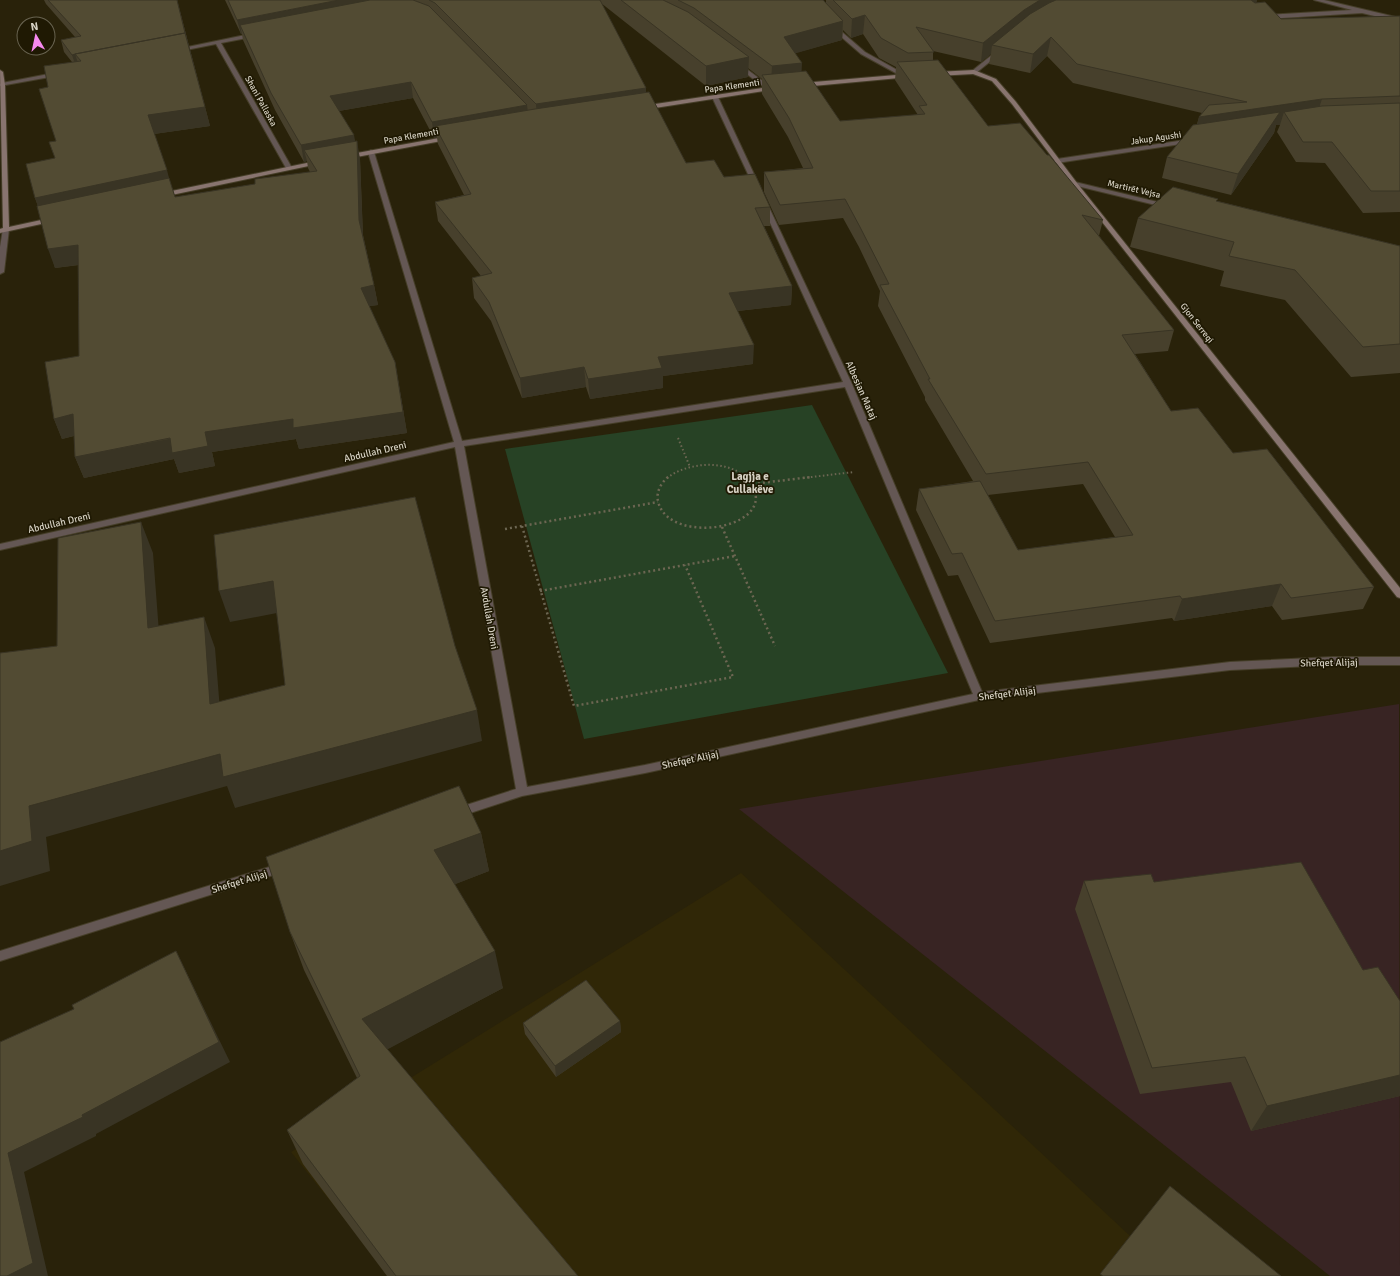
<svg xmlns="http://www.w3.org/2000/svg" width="1400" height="1276" font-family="Signika,sans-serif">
  <rect width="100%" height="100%" fill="#29220a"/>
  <!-- built -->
  <path fill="#302707" d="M741,873L1173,1276H390L291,1152Z"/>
  <!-- education -->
  <path fill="#382423" d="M1399,704L1400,1276H1330L739,809Z"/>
  <!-- green -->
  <path fill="#274225" d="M812,405L948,673L584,739L505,449Z"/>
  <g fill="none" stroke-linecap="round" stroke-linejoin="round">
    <defs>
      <path id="street" d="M1314,0H1324L1400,18V22L1362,13L1267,19L1264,17L1267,15L1352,10Z
        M831,26H835L865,52L908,76L903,77L861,54L831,28Z
        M255,33L258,35L257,36L221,43L292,168L291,169L286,168L216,44L176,52L173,50Z
        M998,50L1003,51L976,73H972V71Z
        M736,64H740L772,88V90H768L736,66Z
        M59,72L62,74L61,75L0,86V84L2,83Z
        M715,95L718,97L760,187L759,188L754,187L712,97Z
        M1192,139L1194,140V142L1057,163L1054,161L1057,159Z
        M371,150L374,152L462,441L843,382L761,203L764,201L767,203L852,384L982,692L1230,662L1332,657H1400V665H1332L1230,670L979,700L645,773L522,796L458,817L454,815L452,812L454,809L516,789L455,447L0,550V544L454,442L368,152ZM845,387L973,694L645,765L527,787L464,446Z
        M1075,182L1170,205L1171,206L1168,208L1073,185L1072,184Z
        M6,227L9,229L4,272L0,274V247L3,229Z
        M282,863L286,865L288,868L286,871L0,961V951Z"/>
      <path id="secondary" d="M0,70L3,72L5,85L9,227L55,217L58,219L55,221L0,233V229L3,228Z
        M974,70L996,79L1016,102L1077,183L1400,588V598L1397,597L1073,185L1012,104L992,81L973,74L936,76L933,74L936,72Z
        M908,74L911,76L910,77L802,87L799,85L802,83Z
        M775,86L778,88L777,89L642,110L639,108L642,106Z
        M450,136L453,138L452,139L346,159L343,157L346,155Z
        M321,160L324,162L323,163L162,197L159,195L162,193Z"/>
    </defs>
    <!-- street casing -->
    <use href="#street" stroke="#453e28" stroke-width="2"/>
    <!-- secondary casing -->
    <use href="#secondary" stroke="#453e28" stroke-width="2"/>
    <!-- path-far1 -->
    <path stroke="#6c6652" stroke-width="2" stroke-dasharray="1.5 2.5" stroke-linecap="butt" d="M678,438L690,467
      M667,478C688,462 726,459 747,478
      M803,478L854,472"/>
    <!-- path -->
    <path stroke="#6c6652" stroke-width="2.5" stroke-dasharray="2 3" stroke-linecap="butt" d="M668,477C661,483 656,492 658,501C668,549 791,527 746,477
      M753,484L811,477
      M522,526L574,706L733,677L685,565
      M722,527L775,646
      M505,529L658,502
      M540,591L735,556"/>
    <!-- street -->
    <use href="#street" fill="#645754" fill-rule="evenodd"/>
    <!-- secondary -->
    <use href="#secondary" fill="#88746f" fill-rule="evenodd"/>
  </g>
  <!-- wall -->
  <path fill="#47402c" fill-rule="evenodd" d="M44,0H177L210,126L154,134L175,197L255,184L310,172L308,168L307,161L304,162L275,110L243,40L242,34H241L225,0H823L826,3V0H1257L1256,3L1281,19L1400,16V212L1363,213L1325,163L1296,162L1277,132L1280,125H1276L1274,133L1231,195L1162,178L1167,157L1197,124L1199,117L1202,113L1073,83L1047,56L1030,73L989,64L991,54L981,62L933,51V60L988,126L1047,155L1103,220L1099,236L1174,330L1168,351L1135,354L1171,411L1233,453L1374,587L1363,609L1282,620L1272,606L1174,621L1172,618L990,643L958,575L948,576L916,510L919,489L973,481L925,400V397L878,306L880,291L859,247L843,218L779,225L764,192V172L803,168L788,137L762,94V79L748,68V77L706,86L601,3L646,88V93L686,163L724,177L770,207V226H764L792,286L791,305L738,311L753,364L663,376V388L590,399L586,387L522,398L491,321L474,298L472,278L481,276L438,221L435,202L464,195L438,144L437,138H434L413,98L339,111L355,141L360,159L363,235L374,285L378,305L369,306L395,362L407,433L299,449L296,439L212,452L215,466L179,473L174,459L84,478L75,457L74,436L62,439L54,419L79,356V265L55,268L38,206L35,198L55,158L56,141L48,87L72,62L64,52L61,40L75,37L46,4ZM843,30L851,38L863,34L879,58L896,67L895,80L918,115L840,121L801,71L795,53L842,40ZM1083,484L1115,537L1018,550L988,495Z
    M1217,201L1400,246V373L1351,377L1285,300L1220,286L1224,271L1130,247L1138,218Z
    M481,833L489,871L455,884L503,988L387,1049L578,1276H387L303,1164L287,1130L357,1078L304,970L290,932Z
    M1084,881L1154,882L1363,970L1400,1001V1096L1251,1131L1231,1082L1140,1094L1075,909Z
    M620,1021L621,1032L556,1077L525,1034L523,1023Z"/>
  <!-- shaded-wall -->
  <path fill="#393424" d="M177,0L210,126L154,134L81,61Z
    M339,0H379L240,25L242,34H241L237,20Z
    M1040,0H1085L992,45L991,54L981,62L983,43L1024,10Z
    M1251,0H1257L1253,14Z
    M865,15L863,34L851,38L852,19Z
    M843,21L842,40L783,57L784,37Z
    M1051,37L1047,56L1030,73L1033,54Z
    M75,54L79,66L76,67L72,55Z
    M749,57L748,77L706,86V66Z
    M802,63L801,83L771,85L772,66Z
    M411,82L413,98L333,112L330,96Z
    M646,88V103L537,119L536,104Z
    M1322,99L1315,120L1284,112L1280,125H1276L1274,133L1231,195L1238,174L1194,137L1199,117Z
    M527,105L529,121L435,126L437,138H434L432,122Z
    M354,135L357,151V141L360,159L363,239L359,220L304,150L307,161L304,162L301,145Z
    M167,170L172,190L42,218L35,198Z
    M78,245L85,264L55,268L48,249Z
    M374,285L378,305L364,307L361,288Z
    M792,286L791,305L728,312L729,293Z
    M754,345L753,364L663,376V388L590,399L588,379L658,357Z
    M395,362L407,433L299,449L296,439L212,452L215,466L179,473L174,459L84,478L75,457L205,432Z
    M584,367L586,387L522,398L520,378Z
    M73,414L81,434L62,439L54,419Z
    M141,522L153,553L161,659L148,628Z
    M273,581L282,612L230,622L219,591Z
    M1281,584L1272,606L1174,621L1182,599Z
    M204,617L215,648L222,735L210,704Z
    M477,710L482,741L235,808L227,786L46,837L50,871L0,886V851L29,806L220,754Z
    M481,833L489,871L443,889L434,850Z
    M176,951L230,1062L96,1134V1136L24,1172L48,1276H7L8,1153L82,1115Z
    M495,951L503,988L375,1056L362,1019Z
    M620,1021L621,1032L556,1077L555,1066Z
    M1400,1075V1096L1251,1131L1267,1106Z"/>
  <!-- building -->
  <path fill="#524b33" stroke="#393424" d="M48,0H177L185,33L75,54L72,55L61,40L81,36Z
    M228,0H339L237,20Z
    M370,0H413L429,6L527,105L432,122L411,82L330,96L354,135L301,145L271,93L240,25Z
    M429,0H600L646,88L536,104L435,3Z
    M621,0H663L688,12L749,57L706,66Z
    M678,0H823L843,21L784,37L802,63L772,66L694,8Z
    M833,0H1040L1024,10L983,43L916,27L934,52L908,53L881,38L865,15L852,19Z
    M1056,0H1251L1255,3L1265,2L1281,19L1400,16V96L1322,99L1199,117L1209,105L1247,102L1077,64L1051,37L1033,54L992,45L1030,14L1049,3Z
    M185,33L205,107L148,115L167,170L35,198L26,164L55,158L49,142L56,141L39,89L48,87L44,66L81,61L75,54Z
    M938,60L988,126L1020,123L1047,155H1049L1103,220L1082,215L1174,330L1122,335L1171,411L1198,408L1233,453L1267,449L1374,587L1291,598L1281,584L1182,599L1180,596L995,621L962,553L952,554L919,489L980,481L1018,550L1133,535L1088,462L986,474L928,379H930L880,285L889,284L860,227L845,199L780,205L764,172L813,168L789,118L762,75L806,71L840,121L925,114L919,106L927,105L897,62Z
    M649,92L686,163L714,160L724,177L755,174L770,207L755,208L792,286L729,293L754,345L658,357L662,368L588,379L584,367L520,378L489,302L472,278L492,273L435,202L471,194L435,126L535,109Z
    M1400,103V191H1371L1332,142H1303L1284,112L1322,106Z
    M1280,112L1238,174L1167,157L1193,125Z
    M357,141L359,220L374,285L361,288L395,362L403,412L293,428V419L205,432L208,446L172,453L170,438L75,457L73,414L54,419L45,362L79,356L78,245L48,249L37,206L169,178L175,197L255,184V179L317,171L304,150Z
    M1173,187L1218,199L1216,201L1400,246V344L1363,347L1295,270L1229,256L1234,242L1138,218Z
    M415,497L455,646L477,710L223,777L220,754L29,806L32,841L0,851V653L57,646L58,538L141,522L148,628L204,617L210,704L285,685L273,581L219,591L214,535Z
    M459,786L481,833L434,850L495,951L362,1019L578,1276H396L287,1130L360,1076L290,932L266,857Z
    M1301,862L1363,970L1378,967L1400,1001V1075L1267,1106L1245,1057L1152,1068L1084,881L1151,874L1154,882Z
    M176,951L219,1042L82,1115L83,1117L8,1153L33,1263L7,1276H0V1042L74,1009L72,1005Z
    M586,980L620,1021L555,1066L523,1023Z
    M1170,1186L1281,1276H1103L1100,1274Z"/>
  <g text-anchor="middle" stroke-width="3.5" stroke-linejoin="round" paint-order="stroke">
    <!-- far-street labels -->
    <g font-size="9" fill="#d6d1c3" stroke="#1f1903">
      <text transform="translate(732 86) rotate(-8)" y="3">Papa Klementi</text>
      <text transform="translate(261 101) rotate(61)" y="3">Shani Pallaska</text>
      <text transform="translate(411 136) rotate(-10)" y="3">Papa Klementi</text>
      <text transform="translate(1156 138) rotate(-8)" y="3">Jakup Agushi</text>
      <text transform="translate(1134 189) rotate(13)" y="3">Martirët Vejsa</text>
      <text transform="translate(1197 323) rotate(52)" y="3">Gjon Serreqi</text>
    </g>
    <!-- street labels -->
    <g font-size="10" fill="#d6d1c3" stroke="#1f1903">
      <text transform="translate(862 390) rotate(66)" y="4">Albesian Mataj</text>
      <text transform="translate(375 451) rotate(-13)" y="4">Abdullah Dreni</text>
      <text transform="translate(59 522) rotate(-13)" y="4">Abdullah Dreni</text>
      <text transform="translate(490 618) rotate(80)" y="4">Avdullah Dreni</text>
      <text transform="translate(1329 662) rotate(-1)" y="4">Shefqet Alijaj</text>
      <text transform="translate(1007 693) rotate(-7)" y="4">Shefqet Alijaj</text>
      <text transform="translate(690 759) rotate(-12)" y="4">Shefqet Alijaj</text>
      <text transform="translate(239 881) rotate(-17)" y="4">Shefqet Alijaj</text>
    </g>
    <!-- neighbourhood labels -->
    <g font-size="11" font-weight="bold" fill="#d6d1c3" stroke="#1f1903">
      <text x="750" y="480">Lagjja e<tspan x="750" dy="13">Cullakëve</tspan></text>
    </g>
  </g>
  <!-- north arrow -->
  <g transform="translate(36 36) rotate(351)"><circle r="19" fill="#1f1903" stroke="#686350"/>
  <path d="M0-3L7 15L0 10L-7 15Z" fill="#f589ef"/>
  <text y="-6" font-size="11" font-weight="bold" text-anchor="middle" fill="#d6d1c3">N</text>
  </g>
</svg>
